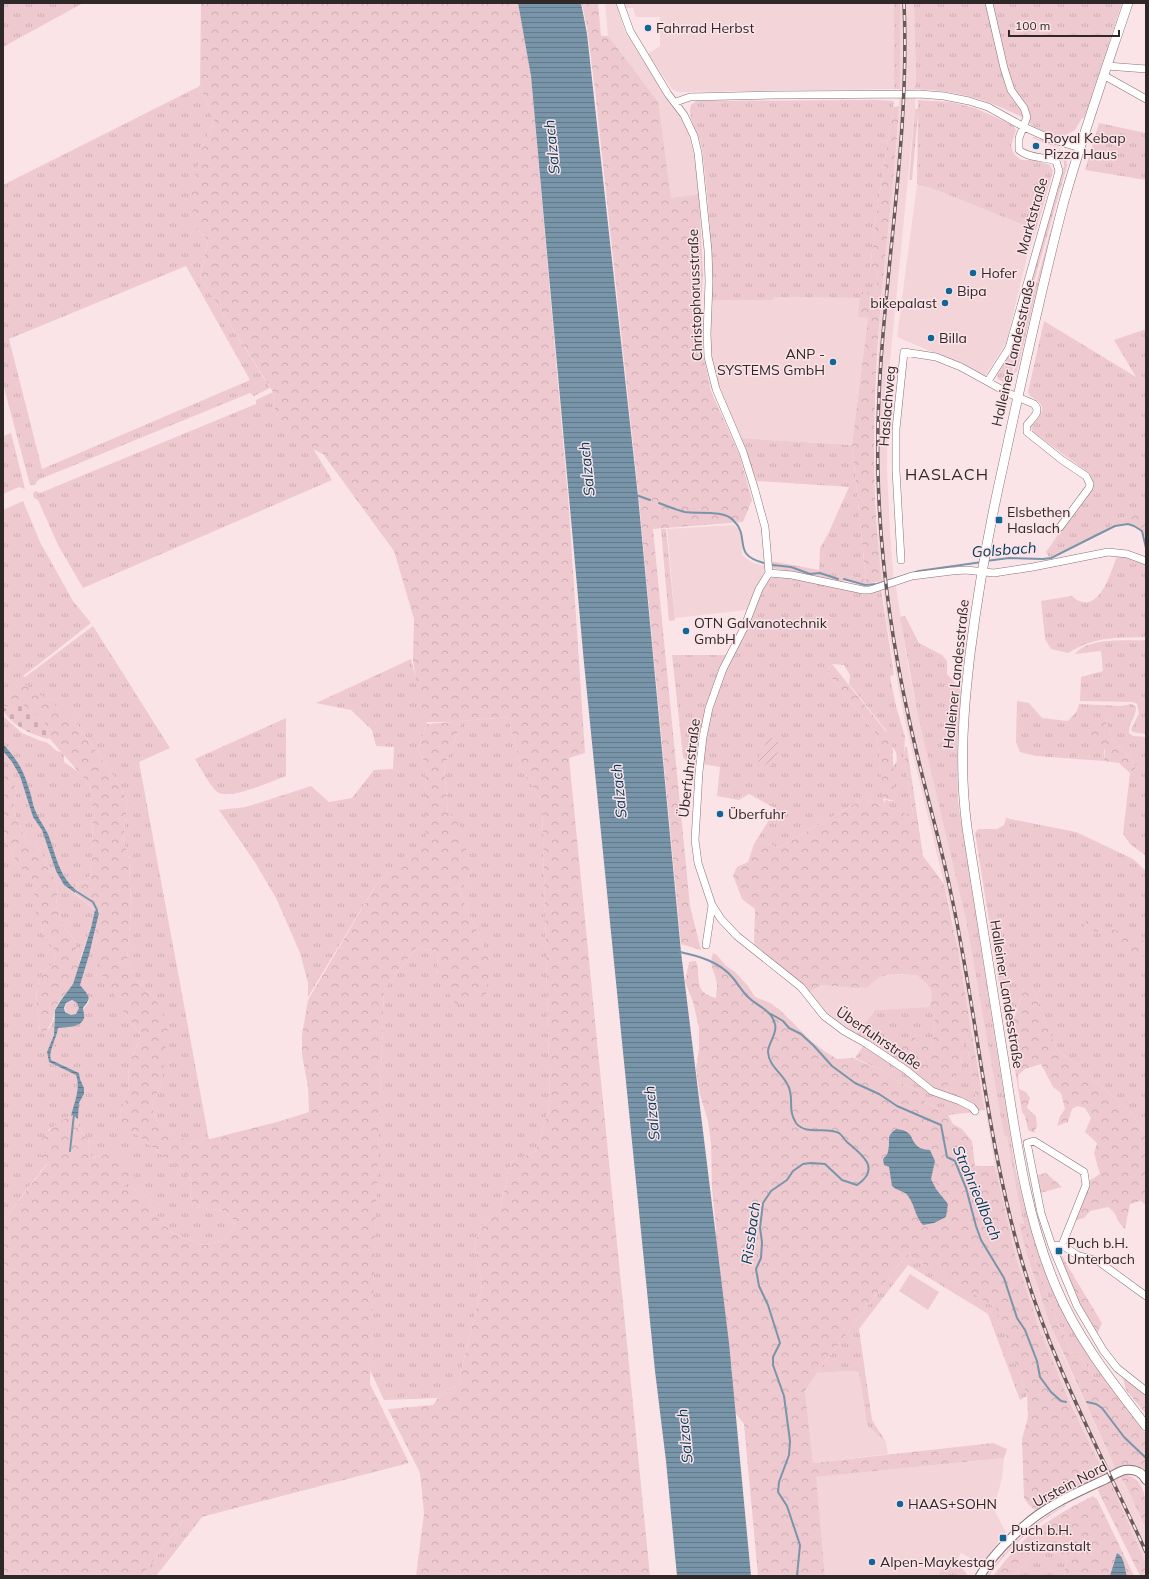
<svg xmlns="http://www.w3.org/2000/svg" width="1149" height="1579" font-family="Mulish,sans-serif">
  <defs>
    <pattern id="grass-tufts" width="24" height="20" patternUnits="userSpaceOnUse"><rect width="24" height="20" fill="#eec9d0"/><path d="M3 7l-1-3M5 7V3M7 7l1-3M15 17l-1-3M17 17v-4M19 17l1-3" fill="none" stroke="#ccadb3"/></pattern>
    <pattern id="forest-crowns" width="20" height="18" patternUnits="userSpaceOnUse"><rect width="20" height="18" fill="#eec9d0"/><path d="M2 6a3 3 0 1 1 6 0M12 15a3 3 0 1 1 6 0" fill="none" stroke="#ccadb3"/></pattern>
    <pattern id="cemetery-stones" width="16" height="16" patternUnits="userSpaceOnUse"><rect width="16" height="16" fill="#eec9d0"/><path d="M2 7V4a2 2 0 0 1 4 0v3zM10 15v-3a2 2 0 0 1 4 0v3z" fill="#ccadb3"/></pattern>
    <pattern id="garden-furrows" width="10" height="10" patternUnits="userSpaceOnUse"><rect width="10" height="10" fill="#eec9d0"/><path d="M-1 1l2-2M0 10L10 0M9 11l2-2" fill="none" stroke="#ccadb3"/></pattern>
    <pattern id="water-rules" width="6" height="5" patternUnits="userSpaceOnUse"><rect width="6" height="5" fill="#7995aa"/><path d="M0 2.5h6" fill="none" stroke="#647a8a"/></pattern>
  </defs>
  <rect width="100%" height="100%" fill="#fbe4e8"/>
  <!-- built -->
  <path fill="#f3d4d9" d="M605,3H616L625,32L665,95L677,110L688,131L694,156L699,194L671,198L650,93L608,36Z
    M624,3H894V89L678,92L672,89L648,54L660,46V17H636L633,8H626Z
    M900,3H914L916,84L915,107L888,382L887,469L890,531L894,585L896,586L908,666L918,716L958,880L972,948L1004,1135H1007L1024,1224L1019,1223L1039,1293L1063,1355L1116,1470L1124,1485L1128,1490L1146,1529V1564L1115,1496L1114,1490L1102,1465L1096,1457L1051,1360L1028,1297L1016,1258L995,1166L970,1019L953,921L904,717L887,624L879,557L875,467L879,323L897,141L899,106Z
    M917,184L939,191L1036,230L1028,253L1006,343L985,376L958,363L897,337Z
    M773,297L860,298L858,317L868,318L852,445L740,438L717,381L710,345L712,300H773Z
    M734,525L741,532L742,555L753,563L766,566L764,573L747,610L675,618L667,529Z
    M891,973L903,975L917,974L929,985L933,999L929,1007L875,1010L856,1035L843,1028L825,1014L808,993L821,985L855,988L884,975Z
    M850,1371L859,1372L867,1425L886,1442L888,1454L813,1463L805,1391L817,1373Z
    M1004,1458L1002,1478L995,1505V1512L1006,1532L986,1558L981,1561H975L961,1553L955,1564L961,1567L968,1576H825L815,1477Z"/>
  <!-- grass -->
  <path fill="url(#grass-tufts)" fill-rule="evenodd" d="M3,3H83L3,47Z
    M894,3H900V89H894Z
    M914,3H987L1008,87L1024,113L1022,117C983,98 958,91 914,89L916,83Z
    M992,3H1122L1084,118H1082L1075,130L1064,136L1049,134L1031,125L1029,123L1030,113L1026,105L1017,94L1011,81Z
    M200,86L214,121L202,148L194,226L208,240L200,277L270,388L254,396L250,393L38,480L35,485H30L3,384V185ZM186,266L250,380L42,469L9,339Z
    M877,100L894,101L876,216L870,269L878,271L876,293H861L860,298L774,297L773,300H712C713,249 708,198 702,148C700,134 686,118 691,105L696,101Z
    M918,100L950,102L975,108L1013,125L1016,130L1011,146L1014,154L1021,160H1035L1050,165L1053,171L1036,230L939,191L917,184L918,113L912,180H909L915,109H918Z
    M1099,123L1146,133V180L1085,170Z
    M1034,137C1049,143 1068,147 1067,166L1035,279L1011,376L1008,381L1005,383L998,379L997,376L1014,345L1064,166V162L1058,156L1060,150L1058,148L1032,138Z
    M1056,211L1017,371L1013,375L1034,291Z
    M1044,321L1136,377L1114,340L1146,329V515L1145,514L1116,520L1110,527L1103,532L1049,557L1046,552L1092,486L1090,474L1033,432L1031,427C1042,412 1050,407 1030,396L1028,392Z
    M273,392L275,413L314,450L332,480L83,588L58,545L38,500L34,498L33,493L36,491L40,493L256,404V400Z
    M11,433L25,489L19,487L3,494V436Z
    M740,438L852,445L866,580L851,576L850,580L840,582L773,568L771,561L819,570L820,548L828,534L849,487L757,481Z
    M23,501L40,542L73,601L91,623L53,653L23,676L25,677L93,626L170,748L139,762L209,1140L189,1144L156,1120L152,1107L162,1081L156,1000L137,981L127,961L131,910L129,859L123,839L128,802L115,778L71,716L4,688L5,671L3,670V510Z
    M661,529H666L675,620L669,621Z
    M1117,556H1122L1146,565V637C1115,638 1096,636 1068,653L1051,649L1045,639L1041,601L1072,596C1098,619 1110,574 1117,556Z
    M781,575L834,585L881,589L894,675L890,676L896,706L905,737L904,755L914,819L910,818L902,812L863,799L778,848L763,841L754,844L776,809L749,794L739,800L717,796L720,767L702,764C706,736 712,708 721,681L763,589L769,579ZM832,664L844,665L850,675L849,684L881,724L886,730L889,742L896,752L897,761L892,768L895,801H888L886,799L884,804L877,735L827,672Z
    M905,616L919,643L942,655L947,661V674L959,687L961,692L957,744L958,802L1015,1167C1026,1215 1038,1263 1060,1307C1073,1335 1091,1359 1109,1385L1095,1379L1083,1360L1071,1352L1049,1301L1046,1288L1041,1277L1027,1237V1229L1024,1224L1018,1197L1007,1136L1004,1135L966,919L918,716L900,617Z
    M1146,640V734L1133,732L1131,730L1139,713L1137,704L1133,702L1080,701L1081,677L1103,671L1101,651L1075,654C1088,637 1127,641 1146,640Z
    M672,655H728L700,742L695,765L693,766L688,763L683,757Z
    M411,659L427,724L418,749L425,763L427,844L377,883L308,997V983L300,953L276,898L256,864L219,810L246,807L311,786L329,802L352,798L374,770L393,769L394,747L376,746L372,730L351,710L316,703Z
    M1017,701L1029,703L1042,718L1068,721L1077,711L1079,704L1120,706L1132,704L1136,707C1136,717 1128,724 1129,733L1133,736L1146,737V856L1130,844L1123,834L1130,773L1137,767L1111,737L1104,717V761L1036,756L1020,752L1016,742Z
    M3,716L22,733L41,741L46,742L57,751L61,752L64,755V762L79,772L90,785L93,811L92,854L89,881L75,883V889C58,874 56,854 48,834C44,826 38,818 35,810C32,803 32,796 29,789C24,770 16,758 3,744Z
    M508,717L522,770L542,802L550,1105L536,1151L511,1162L500,1210L483,1224L474,1246L482,1285L458,1384L438,1398L384,1400L370,1370L384,989L416,948L437,951L438,977L490,961L460,893L472,869L448,813L444,767L462,721Z
    M286,718V776C272,781 227,802 216,791C208,783 201,768 195,759Z
    M3,751L12,762L20,776L33,817L42,829L56,871L64,885L95,910L91,928L81,956L77,954L75,941L63,925L56,905L58,885L36,844L26,841L13,809L17,791L9,776L3,777Z
    M1006,818L1076,832L1133,859L1146,871V1135L1129,1110L1056,1048L1032,988H1024L1017,1009L1005,1001L1001,996L975,833L978,829H997L1004,825Z
    M3,835L19,867L30,876L35,885L34,908L41,920L43,934L54,949L55,962C51,965 46,969 43,973C32,990 38,1012 40,1031L50,1028L54,1019V1035L47,1052L49,1062L76,1075C81,1088 74,1102 71,1116L48,1130L47,1163L3,1221Z
    M94,936L126,1015L141,1036L129,1063L128,1093L119,1116L132,1131L185,1173L192,1181L190,1197L195,1207L224,1211L235,1221L233,1229L222,1241L202,1245L172,1233L157,1215L149,1199L137,1190L123,1187L104,1155L93,1158L90,1155L88,1139L80,1131L78,1119L79,1103L84,1094V1088L80,1079L79,1073L51,1060C48,1051 57,1038 58,1028L70,1027L89,1002L87,993L79,985Z
    M65 1008a7 7 0 1 1 14 0a7 7 0 1 1-14 0Z
    M929,1007L935,1015L932,1051L889,1056L856,1035L875,1010Z
    M966,1038L976,1099H983L985,1110L977,1111L943,1093L961,1068L963,1039Z
    M864,1045L960,1102L975,1112L948,1115L947,1113L926,1103L917,1090L900,1083L886,1072L855,1058Z
    M907,1254L996,1307L1027,1396L1020,1400L988,1314L908,1265L859,1329L872,1420L886,1442L867,1425L859,1372L850,1371L817,1373Z
    M1065,1505H1067C1035,1523 1010,1546 989,1576H987C1008,1546 1034,1522 1065,1505Z
    M203,1516L156,1576H142L182,1522Z
    M1039,1549L1067,1557L1064,1576H1013Z
    M950,1564C958,1564 964,1569 968,1576H938L942,1568Z"/>
  <!-- forest -->
  <path fill="url(#forest-crowns)" d="M201,3H518L531,76L569,510L585,753L569,758L650,1576H416L424,1513L420,1473L388,1409L433,1405L438,1398L458,1384L482,1285L474,1246L483,1224L500,1210L511,1162L536,1151L550,1105L542,802L522,770L508,717L462,721L444,767L448,813L458,820L472,869L460,893L490,961L486,996L456,1005L438,977L437,951L416,948L384,989L370,1384L409,1463L182,1522L142,1576H3V1221L47,1164C26,1142 55,1123 73,1115L78,1119L80,1131L88,1139L90,1155L93,1158L104,1155L112,1149L129,1164L135,1177L124,1187L137,1190L149,1199L157,1215L172,1233L202,1245L222,1241L233,1229L235,1221L224,1211L195,1207L190,1197L192,1181L185,1173L132,1131L125,1134L117,1129L119,1116L128,1093L129,1063L141,1036L126,1015L101,973L97,943L94,936L99,913L75,893V883L89,881L92,854L93,811L90,785L50,739L47,727L10,705L3,710V670L5,671L4,688L9,690L23,683L71,716L115,778L128,802L123,839L129,859L131,910L127,961L137,981L156,1000L168,1026L162,1081L152,1107L156,1120L190,1144L281,1121L309,1112L308,1087L302,1055V1035L308,1000L377,883L426,844L425,763L418,749L427,724L453,722H422L413,660L414,619L394,551L323,454L294,440L275,413L273,392L200,277L208,240L194,226L191,193L202,148L214,121L200,86Z
    M582,3H598L601,36H608L658,102L671,198L699,194L703,275L699,336L711,391L739,454L752,500L743,522L653,529L690,906L701,950L681,944L638,490L595,90L588,34Z
    M899,106C895,179 885,251 879,324C873,409 871,496 882,581L865,584L850,580L851,576L866,580L852,445L868,318L858,317L860,292L876,293L878,271L870,270L876,216L893,107Z
    M1137,511L1146,515V538C1134,519 1121,522 1103,532L1110,527L1116,520L1134,516Z
    M832,664L892,739L895,801L883,798L877,735L827,672Z
    M1093,716L1104,717L1111,737L1137,767L1130,773L1119,763L1104,761L1105,750L1085,729L1091,725Z
    M905,747H907L923,856L944,884L958,950L983,1099H976L966,1038L963,1040L961,1068L943,1093L933,1090L889,1056L913,1037L932,1050L935,1015L929,1007C936,991 929,985 917,975C897,975 883,969 868,987L855,988L821,985L808,993L754,945L755,909L742,899L733,875L737,867L748,862L754,844L763,841L778,848L863,799L902,812L910,818L914,819L904,755Z
    M9,775L17,791L13,809L26,841L36,844L58,885L56,905L63,925L75,941L77,954L81,956C79,965 77,976 73,984C67,993 58,1000 55,1010C52,1021 53,1024 44,1032L40,1031C38,1012 32,990 43,973C46,969 51,965 55,962L54,949L43,934L41,920L33,908L35,885L30,876L19,867L3,835V777Z
    M1086,919L1146,942V957L1115,947L1118,939L1084,927Z
    M713,953L717,955L725,965L735,972L748,986L755,997L770,1003L780,1010L809,1039L824,1051L837,1059L853,1058L886,1072L900,1083L917,1090L926,1103L947,1113L953,1124L962,1129L972,1141L975,1166H995L1016,1258L1039,1328L1068,1398L1096,1457L1107,1475L1035,1510L1029,1505L1024,1498L1022,1439L1028,1417L1027,1396L996,1308L907,1254L817,1373L805,1391L813,1463L993,1443L1007,1449L1004,1458L816,1477L825,1576H758L744,1424L731,1407L729,1390L732,1369L727,1352L715,1252L716,1228L712,1189L711,1144L708,1121L700,1095L696,1069L699,1049V1028L693,1002L685,982L689,962L696,961C702,978 692,992 716,998C716,994 717,989 717,985C716,973 708,966 713,953Z
    M1024,988H1032L1056,1048L1129,1110L1146,1135V1205L1141,1201L1130,1204L1125,1229C1117,1223 1117,1212 1108,1207L1090,1211L1084,1218L1076,1220L1089,1181L1100,1174L1094,1153L1097,1143L1085,1132L1091,1118L1085,1108L1077,1106L1072,1109L1068,1122L1057,1126L1060,1116L1065,1109L1061,1093L1053,1087L1041,1064L1025,1069L1018,1075L1019,1089L1026,1092L1030,1098L1027,1108L1036,1116L1037,1126L1034,1133L1028,1130L1025,1116L1022,1112L1006,1016H1015Z
    M1046,1173L1062,1187L1040,1193L1037,1175Z
    M1019,1223L1024,1224L1027,1229V1237L1041,1277L1046,1288L1049,1301L1071,1352L1083,1360L1095,1379L1109,1385L1146,1434V1472C1138,1462 1127,1466 1116,1470L1050,1324L1027,1255Z
    M1061,1253L1067,1265L1102,1323L1097,1335C1088,1319 1058,1269 1061,1253Z
    M1122,1375L1146,1394V1414L1126,1390Z
    M1124,1474C1149,1479 1146,1506 1146,1529L1128,1490L1119,1475Z
    M1109,1479L1146,1564V1576H1140L1100,1495L1098,1490L1101,1485Z
    M1093,1496L1097,1499L1134,1576H1064L1067,1557L1039,1549L1013,1576H993C1002,1565 1011,1553 1021,1543C1042,1523 1067,1509 1093,1496Z"/>
  <!-- cemetery -->
  <path fill="url(#cemetery-stones)" d="M10,705H23L42,718L47,727L50,739C35,737 9,724 3,710Z"/>
  <!-- garden -->
  <path fill="url(#garden-furrows)" d="M769,737L782,744L770,767L757,761Z"/>
  <!-- pitch -->
  <path fill="#eec9d0" d="M910,1274L939,1292L928,1310L899,1291Z"/>
  <!-- water -->
  <path fill="url(#water-rules)" fill-rule="evenodd" d="M518,3H581L587,34L638,496L681,952L729,1343L751,1576H677L666,1461L655,1371L584,663L531,76Z
    M3,744C16,758 24,770 29,789C32,796 32,803 35,810C38,818 44,826 48,834C56,854 58,874 75,889V893L64,885L56,871L42,830L33,817L20,776L12,762L3,751Z
    M95,910L99,913L89,955L80,985C88,995 93,997 83,1008C83,1011 85,1015 84,1018C81,1028 66,1027 58,1028C57,1038 48,1051 51,1060L79,1073L80,1079L84,1088V1094L79,1103L78,1119L73,1115L71,1116C74,1103 81,1088 76,1075L49,1062L47,1052L54,1035L55,1010L61,1000L73,984L91,928ZM72,1000L77,1003L79,1008L76,1014L71,1015L65,1012L64,1008L66,1003Z
    M896,1129C916,1131 908,1140 920,1148C923,1149 927,1150 930,1150L935,1161L931,1179L936,1189L948,1204L946,1217L934,1223L923,1225C915,1217 915,1205 908,1196C905,1191 897,1191 892,1186L889,1167L884,1165L883,1159C885,1157 888,1154 888,1151C891,1140 885,1137 896,1129Z
    M1117,1553C1125,1557 1124,1568 1127,1576H1110Z"/>
  <g fill="none" stroke-linecap="round" stroke-linejoin="round">
    <!-- stream -->
    <path stroke="#7995aa" stroke-width="2" d="M636,495L650,500
      M659,503C667,506 676,510 685,512C698,514 724,510 733,520C752,538 730,554 764,563
      M986,561L1009,558L1043,559L1051,558L1115,526L1128,524L1134,526L1142,531L1146,548
      M773,565L791,567L810,574L820,573L838,579
      M844,579L865,585L877,584L919,571L982,562
      M74,890L93,902L97,910V912
      M680,952C699,956 720,962 733,978C738,984 742,991 748,997C758,1007 771,1009 775,1024C778,1033 768,1043 768,1052C769,1069 787,1075 790,1091C793,1103 788,1110 796,1123C806,1136 826,1126 839,1133C842,1135 844,1139 847,1142C863,1155 881,1169 857,1185L842,1180L825,1164L811,1163L803,1164L793,1171L787,1180L771,1191L763,1203L760,1228L762,1242L761,1258L756,1269L759,1286L768,1305L780,1343L773,1357V1365L784,1396L790,1441L789,1455L779,1482L778,1492L787,1506L800,1545L797,1576
      M771,1014L783,1021L789,1028L801,1034L814,1046L832,1066L855,1083L879,1094L897,1106L941,1125L947,1157L955,1161L966,1188L976,1226L981,1240L1004,1278L1017,1318L1025,1330L1037,1361L1040,1377L1051,1392L1061,1401L1066,1402
      M70,1151L74,1114
      M1087,1402L1096,1404L1102,1408L1124,1437L1146,1458"/>
    <defs>
      <path id="minor" d="M620,3L630,31L668,94L684,115L694,136L698,153L708,250L709,282L707,334L708,357L716,389L743,452L754,487L765,527L769,573
        M1107,66L1146,69
        M1105,76L1146,99
        M676,102L690,97L775,95L919,94L944,96L969,101L988,107L1024,127L1051,139L1080,148
        M988,381L1009,348L1059,171L1056,161C1045,157 1028,158 1019,150V138L1027,117L1024,108L1011,90L1004,68L989,3
        M901,560L896,470V429L904,352L936,357L961,367L1008,393L1034,404C1042,412 1032,418 1027,425V432L1062,460L1086,476L1090,484L1089,488L1060,527
        M769,573L792,575L863,590H870L912,576L952,571L966,570L994,573L1033,567L1108,552L1127,554L1146,561
        M712,905L721,919L737,936L801,987L824,1016L844,1031L867,1044L906,1070L932,1091L960,1101L972,1107L975,1111
        M706,945L712,905L698,863L695,840L699,772L703,737L709,708L723,669L744,628L759,589L769,573
        M1062,1245L1086,1185L1084,1172L1034,1141L1027,1143L1041,1213L1052,1246L1077,1306L1103,1350L1117,1368L1146,1391
        M1052,1246L1062,1245L1077,1255L1098,1261L1146,1296"/>
      <path id="tertiary" d="M980,1576C991,1557 1008,1540 1024,1526C1047,1505 1078,1492 1106,1479C1112,1476 1119,1471 1125,1470C1134,1469 1142,1472 1146,1480"/>
      <path id="secondary" d="M1128,3C1106,69 1083,134 1064,201C1041,289 1022,377 1003,466C989,528 978,591 970,654C963,714 959,768 967,828C980,910 993,992 1006,1074C1017,1146 1027,1219 1056,1287C1077,1338 1112,1382 1146,1426"/>
    </defs>
    <!-- minor casing -->
    <use href="#minor" stroke="#887477" stroke-width="8"/>
    <!-- tertiary casing -->
    <use href="#tertiary" stroke="#887477" stroke-width="10"/>
    <!-- secondary casing -->
    <use href="#secondary" stroke="#887477" stroke-width="10"/>
    <!-- minor -->
    <use href="#minor" stroke="#fff" stroke-width="7"/>
    <!-- tertiary -->
    <use href="#tertiary" stroke="#fff" stroke-width="8"/>
    <!-- secondary -->
    <use href="#secondary" stroke="#fff" stroke-width="9"/>
    <defs>
      <path id="rail" d="M904,3C911,161 874,316 878,473C880,556 891,638 909,719C921,776 938,832 950,889C977,1011 986,1138 1021,1258C1050,1361 1102,1455 1146,1552"/>
    </defs>
    <!-- rail casing -->
    <use href="#rail" stroke="#665a5c" stroke-width="3.5"/>
    <!-- rail -->
    <use href="#rail" stroke="#fbe4e8" stroke-width="2" stroke-dasharray="6" stroke-linecap="butt"/>
  </g>
  <!-- markers -->
  <g fill="#116697" stroke="#fbe4e8" stroke-width="1.5">
    <circle cx="648" cy="28" r="4"/>
    <circle cx="1036" cy="146" r="4"/>
    <circle cx="973" cy="273" r="4"/>
    <circle cx="949" cy="291" r="4"/>
    <circle cx="945" cy="303" r="4"/>
    <circle cx="931" cy="338" r="4"/>
    <circle cx="833" cy="362" r="4"/>
    <rect x="995" y="516" width="8" height="8" rx="2"/>
    <circle cx="686" cy="631" r="4"/>
    <circle cx="720" cy="814" r="4"/>
    <rect x="1055" y="1247" width="8" height="8" rx="2"/>
    <circle cx="900" cy="1504" r="4"/>
    <rect x="999" y="1534" width="8" height="8" rx="2"/>
    <circle cx="872" cy="1562" r="4"/>
  </g>
  <g text-anchor="middle" stroke-width="3" stroke-linejoin="round" paint-order="stroke">
    <!-- poi labels -->
    <g font-size="14" fill="#2f2728" stroke="#fbe4e8" text-anchor="start">
      <text x="656" y="33">Fahrrad Herbst</text>
      <text x="1044" y="143">Royal Kebap<tspan x="1044" dy="16">Pizza Haus</tspan></text>
      <text x="981" y="278">Hofer</text>
      <text x="957" y="296">Bipa</text>
      <text x="937" y="308" text-anchor="end">bikepalast</text>
      <text x="939" y="343">Billa</text>
      <text x="825" y="359" text-anchor="end">ANP -<tspan x="825" dy="16">SYSTEMS GmbH</tspan></text>
      <text x="1007" y="517">Elsbethen<tspan x="1007" dy="16">Haslach</tspan></text>
      <text x="694" y="628">OTN Galvanotechnik<tspan x="694" dy="16">GmbH</tspan></text>
      <text x="728" y="819">Überfuhr</text>
      <text x="1067" y="1248">Puch b.H.<tspan x="1067" dy="16">Unterbach</tspan></text>
      <text x="908" y="1509">HAAS+SOHN</text>
      <text x="1011" y="1535">Puch b.H.<tspan x="1011" dy="16">Justizanstalt</tspan></text>
      <text x="880" y="1567">Alpen-Maykestag</text>
    </g>
    <!-- street labels -->
    <g font-size="14" fill="#2f2728" stroke="#fbe4e8">
      <text transform="translate(1032 216) rotate(-74)" y="5">Marktstraße</text>
      <text transform="translate(695 295) rotate(-92)" y="5">Christophorusstraße</text>
      <text transform="translate(1013 353) rotate(-77)" y="5">Halleiner Landesstraße</text>
      <text transform="translate(887 406) rotate(-85)" y="5">Haslachweg</text>
      <text transform="translate(956 674) rotate(-84)" y="5">Halleiner Landesstraße</text>
      <text transform="translate(689 768) rotate(-83)" y="5">Überfuhrstraße</text>
      <text transform="translate(1007 994) rotate(81)" y="5">Halleiner Landesstraße</text>
      <text transform="translate(879 1038) rotate(34)" y="5">Überfuhrstraße</text>
      <text transform="translate(1070 1484) rotate(-28)" y="5">Urstein Nord</text>
    </g>
    <!-- water labels -->
    <g font-size="15" font-style="italic" fill="#063b5a" stroke="#fbe4e8">
      <text transform="translate(552 147) rotate(-96)" y="5">Salzach</text>
      <text transform="translate(587 469) rotate(-96)" y="5">Salzach</text>
      <text transform="translate(1004 550) rotate(-4)" y="5">Golsbach</text>
      <text transform="translate(619 791) rotate(-96)" y="5">Salzach</text>
      <text transform="translate(652 1113) rotate(-96)" y="5">Salzach</text>
      <text transform="translate(977 1193) rotate(67)" y="5">Strohriedlbach</text>
      <text transform="translate(751 1233) rotate(-82)" y="5">Rissbach</text>
      <text transform="translate(685 1436) rotate(-96)" y="5">Salzach</text>
    </g>
    <!-- quarter labels -->
    <g font-size="16" letter-spacing="1" fill="#2f2728" stroke="#fbe4e8">
      <text x="947" y="480">HASLACH</text>
    </g>
  </g>
  <!-- border -->
  <rect width="1149" height="1579" fill="none" stroke="#2f2728" stroke-width="8"/>
  <!-- scale -->
  <path d="M1009 30v6h110v-6" fill="none" stroke="#2f2728" stroke-width="2"/>
  <text x="1015" y="30" font-size="12" fill="#2f2728" stroke="#fbe4e8" stroke-width="3" paint-order="stroke">100 m</text>
</svg>
